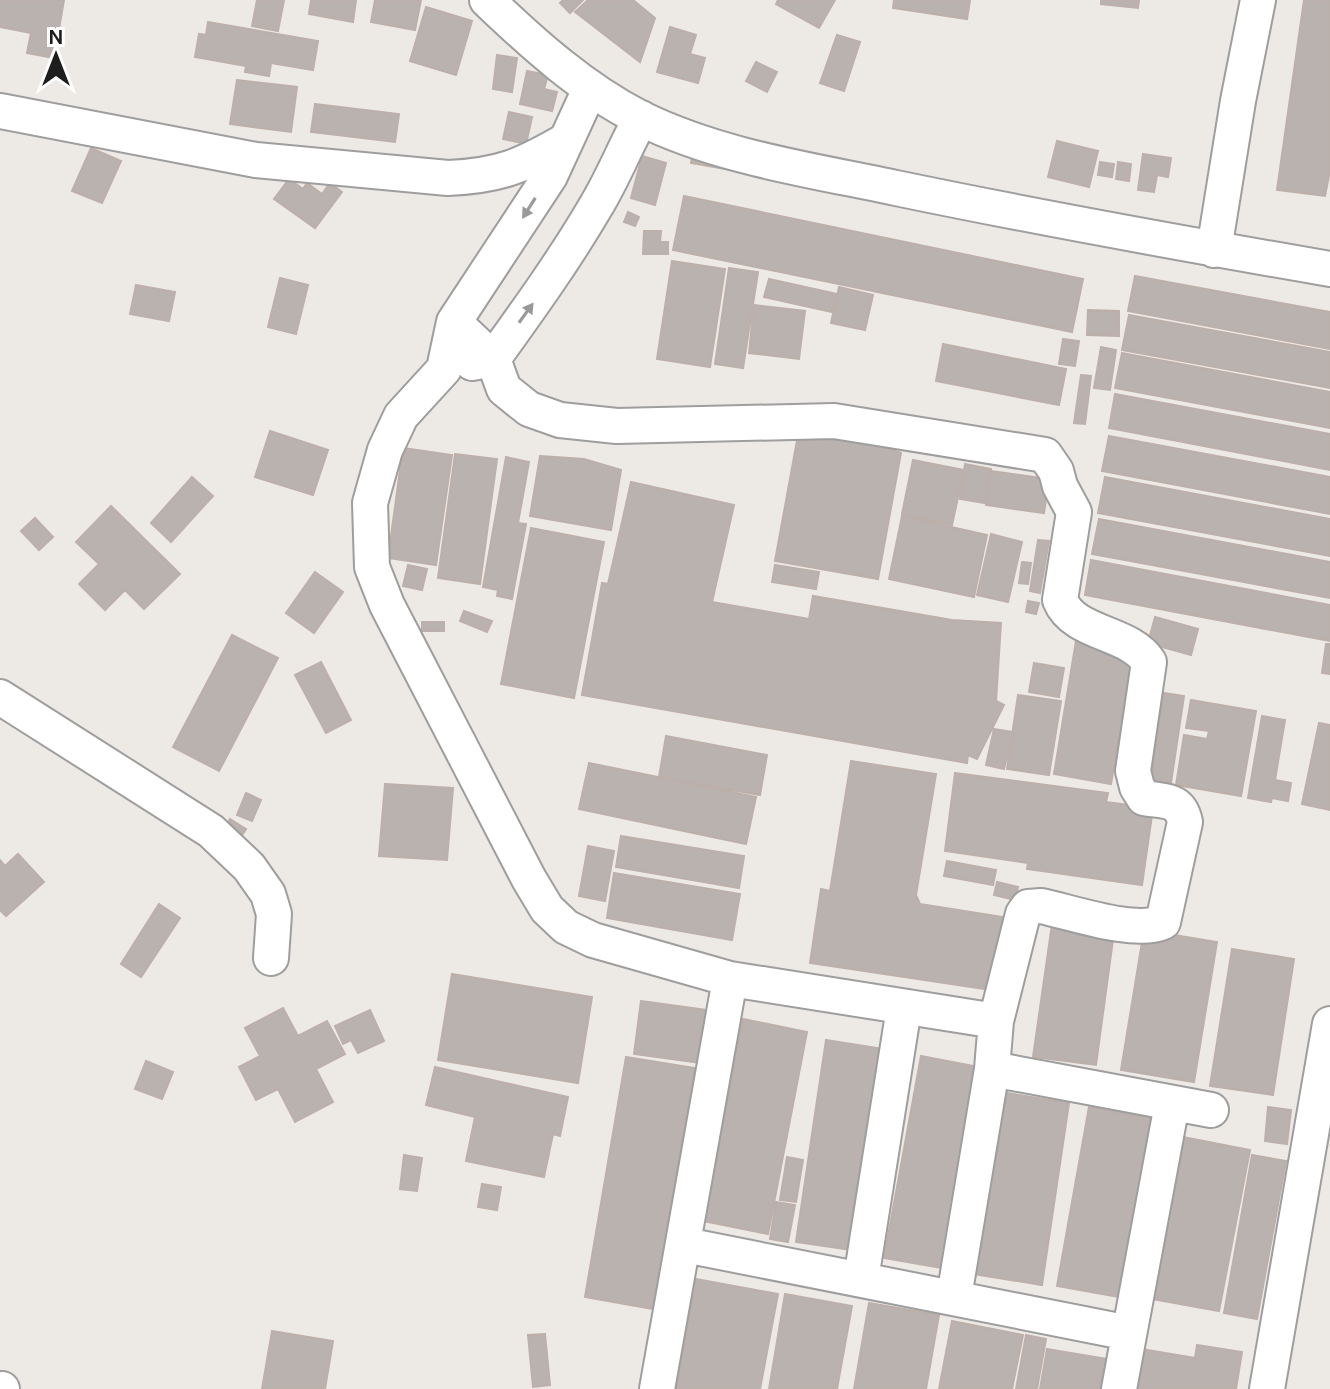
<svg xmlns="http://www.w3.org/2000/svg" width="1330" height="1389" font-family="Karla,sans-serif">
  <rect width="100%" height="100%" fill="#ede9e5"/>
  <!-- building -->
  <path fill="#bab2ae" stroke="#bdafa9" stroke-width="2" d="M0,0H64L54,58L27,53L31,33L0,27Z
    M257,0H284L278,31L252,26Z
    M311,0H356L353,22L309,14Z
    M375,0H421L415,30L371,22Z
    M563,0H583L570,13L560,3Z
    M588,0H633L655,18L640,62L575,12Z
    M778,0H835L819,28L776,4Z
    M894,0H970L967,19L893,8Z
    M1101,0H1139L1138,8L1101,4Z
    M1304,0H1330V171L1325,196L1277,190Z
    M426,7L472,21L456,75L410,61Z
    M208,22L318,41L313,70L271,63L269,76L245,72L246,66L195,57L199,34L206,35Z
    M670,27L696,35L690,54L705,58L698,83L657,72Z
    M837,35L860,42L844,91L820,83Z
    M497,55L517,58L512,92L493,89Z
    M756,62L777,72L767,92L746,81Z
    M527,71L548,75L544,89L557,92L552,111L520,104Z
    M237,80L297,87L291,132L230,124Z
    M315,104L399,114L395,142L311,132Z
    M509,112L532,117L526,144L503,139Z
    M1057,141L1098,151L1089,187L1048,177Z
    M91,148L121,161L102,203L72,191Z
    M693,152L737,171L691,163Z
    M1143,154L1171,158L1168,177L1157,175L1154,192L1138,190Z
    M642,156L666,163L655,205L631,198Z
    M1100,162L1114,164L1112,177L1098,175Z
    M1118,162L1131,164L1129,181L1116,179Z
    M289,179L303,189L307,183L322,194L330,183L342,192L315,228L274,199Z
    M684,196L1083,279L1072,332L673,250Z
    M628,212L639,217L635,226L624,222Z
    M644,231H661L660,242H668V254H643Z
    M672,261L725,269L710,367L657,359Z
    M729,268L758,272L743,368L715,364Z
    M1135,276L1330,312V349L1128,311Z
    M280,278L308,285L296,334L268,327Z
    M769,279L837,294L832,312L764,297Z
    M136,285L175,292L169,321L130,314Z
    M839,287L873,295L865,330L831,323Z
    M754,305L805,311L799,359L749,353Z
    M1088,310L1119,311V336L1087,335Z
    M1129,315L1330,352V388L1122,350Z
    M1063,339L1079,341L1075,366L1059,364Z
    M943,344L1066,369L1059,405L936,381Z
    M1101,347L1116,350L1110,390L1094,388Z
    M1122,353L1330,392V428L1115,388Z
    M1081,375L1091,376L1085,424L1074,423Z
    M1115,394L1330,434V470L1109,428Z
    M270,431L328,450L313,495L255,477Z
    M848,434L901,453L878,579L775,561L798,435Z
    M1109,436L1330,477V514L1102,471Z
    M403,448L452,455L436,565L388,558Z
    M455,454L497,459L480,584L438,578Z
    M540,456L584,459L621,470L611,530L530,516Z
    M506,457L529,462L518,523L526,524L512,599L497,596L498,590L483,587Z
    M913,460L964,470L952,525L902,514Z
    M965,464L991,469L985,503L960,499Z
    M991,471L1049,479L1044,513L986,505Z
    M192,477L213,496L171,542L151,523Z
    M1105,477L1330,519V556L1098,513Z
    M631,482L734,505L712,602L809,619L813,596L952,620L1001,623L996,701L1004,705L977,759L968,755L967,763L582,695L602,583L608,584Z
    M111,506L180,574L144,609L125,590L105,610L79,584L99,564L76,542Z
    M902,516L987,535L974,597L889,579Z
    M35,518L53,537L39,550L21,531Z
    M1099,519L1330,562V598L1092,554Z
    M531,528L604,542L574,698L501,684Z
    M991,534L1022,542L1008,602L977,595Z
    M1038,540L1049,541L1040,593L1030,591Z
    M1091,560L1330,605V641L1085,595Z
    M1022,562L1031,563L1028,584L1019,583Z
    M408,565L427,569L422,590L403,586Z
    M775,565L819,572L816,589L772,582Z
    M315,572L343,592L314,633L286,613Z
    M1028,601L1039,603L1036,614L1026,612Z
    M464,611L492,621L487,632L460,621Z
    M1155,617L1198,629L1191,655L1148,643Z
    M422,622H444V631H422Z
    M232,635L278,658L219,771L173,747Z
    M1076,641L1134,650L1111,784L1054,774Z
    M1326,644H1330V674L1322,673Z
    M321,662L351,720L326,733L295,675Z
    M1034,663L1064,668L1059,697L1029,692Z
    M1164,693L1184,696L1171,783L1150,779Z
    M1018,695L1061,701L1049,775L1007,769Z
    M1191,700L1256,711L1241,796L1176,785L1184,735L1207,739L1209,731L1186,728Z
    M1262,716L1285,720L1275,780L1291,783L1288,801L1272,798L1271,802L1248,798Z
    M1319,723L1330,725V810L1302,804Z
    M994,729L1013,732L1004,769L986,765Z
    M666,736L767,755L760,795L659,777Z
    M851,761L936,774L916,895L920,904L1003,917L992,990L810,963L821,889L830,891Z
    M589,763L756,797L746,844L579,809Z
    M955,773L1108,793L1106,802L1153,808L1142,885L1027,869L1028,863L945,851Z
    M385,784L453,788L447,860L379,856Z
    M246,793L261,800L252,821L237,815Z
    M230,819L246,829L237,843L222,833Z
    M621,836L744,856L739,888L616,867Z
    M588,846L614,851L605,901L579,896Z
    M18,854L44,882L6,916L0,910V860L5,866Z
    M947,861L996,870L993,885L944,876Z
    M614,873L740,894L732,940L607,918Z
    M997,882L1018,887L1015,900L994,895Z
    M159,904L180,918L141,977L121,964Z
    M1052,924L1114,932L1096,1065L1033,1057Z
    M1144,930L1217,942L1194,1082L1121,1070Z
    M1232,949L1294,959L1273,1095L1210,1086Z
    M452,974L592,997L578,1083L438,1060Z
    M641,1001L715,1011L707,1064L634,1054Z
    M283,1008L298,1036L327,1021L345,1054L316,1069L333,1102L295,1122L278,1089L256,1100L239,1067L260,1056L245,1028Z
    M370,1010L384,1041L358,1053L351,1040L343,1044L335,1026Z
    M743,1019L807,1032L768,1234L703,1221Z
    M826,1040L890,1050L859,1251L796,1242Z
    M921,1056L984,1068L948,1269L884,1258Z
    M626,1057L695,1068L653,1309L585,1297Z
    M146,1061L173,1072L162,1099L135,1089Z
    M435,1067L568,1097L560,1136L553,1134L544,1177L466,1161L475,1117L426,1105Z
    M1001,1092L1069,1103L1042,1285L973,1274Z
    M1089,1107L1157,1119L1125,1298L1057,1286Z
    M1268,1107L1291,1110L1287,1144L1265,1141Z
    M1183,1137L1250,1150L1219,1311L1152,1299Z
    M404,1155L422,1158L417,1191L400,1189Z
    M1252,1155L1286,1161L1257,1319L1224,1313Z
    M787,1157L803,1160L796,1202L780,1200Z
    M482,1184L501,1187L497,1210L478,1207Z
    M776,1202L795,1205L788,1242L770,1239Z
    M696,1279L778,1294L760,1389H676Z
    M785,1294L852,1306L837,1389H769Z
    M869,1303L939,1315L926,1389H854Z
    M952,1321L1023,1335L1012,1389H939Z
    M272,1331L333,1341L325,1389H262Z
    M545,1334L550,1385L533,1387L528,1335Z
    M1026,1335L1046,1339L1037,1389H1016Z
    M1197,1345L1242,1352L1236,1389H1134L1141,1349L1195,1358Z
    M1047,1349L1113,1360L1108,1389H1040Z"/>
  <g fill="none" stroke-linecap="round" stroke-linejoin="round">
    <defs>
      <path id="minor" d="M487,0C533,44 583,89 640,118C719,157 811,170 896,188C1040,218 1185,244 1330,269
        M590,89L550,176L454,322L444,369L401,416L385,450L370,503L372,567L387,605L529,879L547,909L566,927L593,940L730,979L996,1021
        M0,111L256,160L448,178C499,176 522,166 565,141
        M1214,250L1238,101L1258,0
        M454,322L493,359L504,389L529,409L560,420L617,426L834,421L1045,455L1056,471L1060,486L1074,512L1060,600C1074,635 1129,631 1149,662L1133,771L1137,787L1144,798C1165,802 1180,798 1185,822L1163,922C1135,935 1071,912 1041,906L1028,907L1023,914L996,1021L992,1069L954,1297
        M472,363L493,359C529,309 565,259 596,206C613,178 625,147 641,118
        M0,697L211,831L249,867L268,894L274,914L271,958
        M992,1069L1211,1110
        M685,1245L1129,1333
        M861,1279L904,1008
        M0,1389H2
        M657,1389L730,979
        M1119,1389L1172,1104
        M1267,1389L1330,1024"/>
    </defs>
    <!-- minor casing -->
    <use href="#minor" stroke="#9e9e9e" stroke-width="38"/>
    <!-- minor -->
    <use href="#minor" stroke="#fff" stroke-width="34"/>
  </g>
  <!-- one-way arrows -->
  <defs><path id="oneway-solid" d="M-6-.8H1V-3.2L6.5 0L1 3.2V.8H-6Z" transform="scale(2)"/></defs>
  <g fill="#999">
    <use href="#oneway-solid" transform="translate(529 208) rotate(122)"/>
    <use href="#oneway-solid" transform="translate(526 313) rotate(-54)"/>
  </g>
  <!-- north arrow -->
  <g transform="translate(56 56)" stroke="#ffffff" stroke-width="6" paint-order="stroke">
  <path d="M0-6L14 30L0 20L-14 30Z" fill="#1d1d1d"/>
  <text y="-12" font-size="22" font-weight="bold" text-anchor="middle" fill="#1d1d1d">N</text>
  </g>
</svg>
